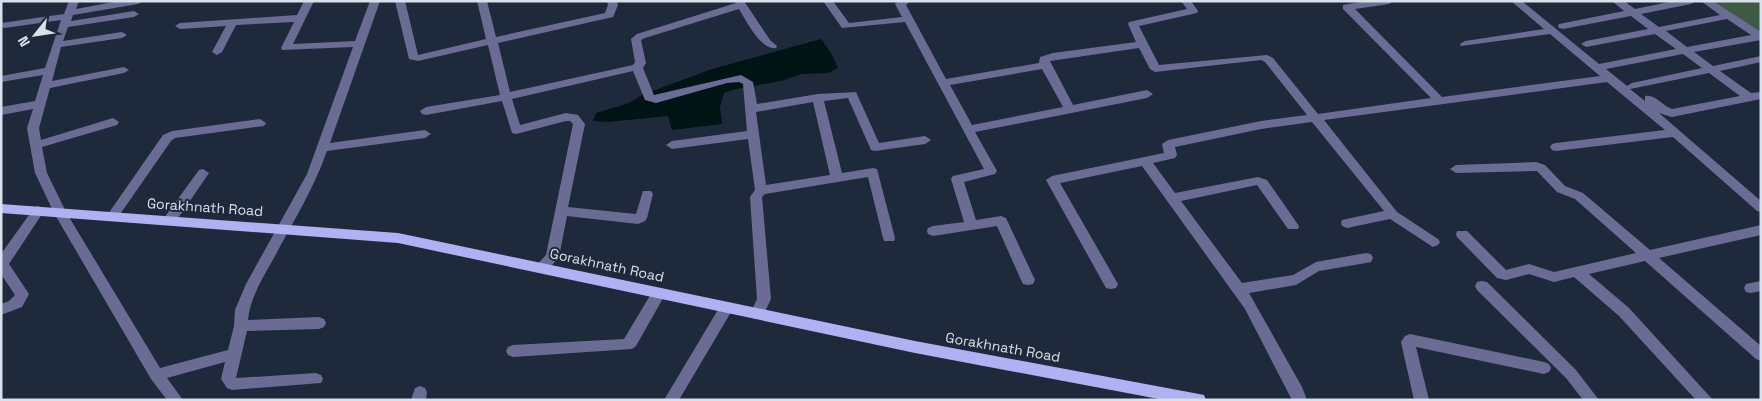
<svg xmlns="http://www.w3.org/2000/svg" width="1762" height="401" font-family="'Space Grotesk',sans-serif">
  <rect width="100%" height="100%" fill="#1e293b"/>
  <!-- green -->
  <path fill="#3e5944" d="M1710,1H1761V34Z"/>
  <!-- water -->
  <path fill="#001415" d="M821,39L831,53L838,68L828,73L802,74L781,81L736,89L724,93L720,107L722,124L672,130L668,116L608,122L593,121L596,113L629,103L642,95L712,69Z"/>
  <g fill="none" stroke-linecap="round" stroke-linejoin="round">
    <!-- minor -->
    <path fill="#6b6c94" fill-rule="evenodd" d="M69,1H79L76,9L119,1H143L138,4L73,15L71,21L134,11L139,14L134,17L68,27L63,41L122,32L127,35L122,38L61,47L52,81L124,67L129,70L124,73L50,88L39,128L41,140L113,118L119,122L117,125L42,147L47,173L66,212L160,368L228,350L234,326L235,310L246,284L307,174L353,47L282,50L281,48L294,22L236,25L222,52L217,55L212,52L226,26L180,29L175,26L180,23L297,15L304,1H314L293,44L355,41L370,1H380L330,143L425,130L431,134L425,138L327,151C314,188 293,222 275,256C264,276 250,297 248,320L319,317L324,319L326,323L324,327L319,329L247,331L236,378L316,373L321,375L323,379L321,383L232,390L227,388L221,379L225,362L167,378L183,400H167L151,379L54,213L35,173L27,128L33,109L1,115V107L35,101L43,75L1,82V76L45,68L61,20L5,28L1,27V23L64,14Z
      M395,1H405L418,55L486,39L477,1H487L496,37L605,13L608,5L607,1H617L618,5L613,17L498,43L510,92L633,65L635,62L631,39L637,34L736,3L734,1H744L770,40L777,46L776,48C761,51 746,20 739,9L645,38L641,40L646,63L643,68L654,95L741,75L753,82L757,104L818,94L856,92L879,143L925,136L931,140L925,144L875,151L871,150L848,98L824,101L842,173L873,168L877,169L895,238L894,241H884L883,238L868,177L765,194L762,197L771,299L762,318L757,319L752,318L750,314L757,299L750,197L755,190L748,139L672,149L666,145L672,141L747,131L743,84L739,82L727,83L656,103L645,100L633,71L512,99L520,125L566,113L578,115L585,124L568,207L636,214L643,191H651L653,194L647,218L645,221L638,224L567,216L559,257L546,272H536L534,268L546,255L573,124L570,121H566L516,134L512,133L502,101L426,115L422,114L420,111L426,107L500,95L488,45L418,61L409,59ZM813,102L830,175L766,185L756,112Z
      M823,1H833L849,23L902,17L895,4L898,1H910L906,5L946,79L1039,63L1040,57L1053,53L1136,42L1128,24L1129,22L1187,9L1181,1H1191L1198,11L1197,13L1139,26L1159,65L1267,55L1273,58L1318,114L1431,98L1343,9V5L1366,1H1394L1389,4L1355,9L1442,97L1600,76L1550,34L1461,46L1460,44L1465,41L1544,29L1511,1H1522L1599,64L1676,49L1655,34L1586,47L1581,44L1586,41L1648,29L1631,16L1563,29L1559,28L1558,26L1559,24L1624,11L1612,1H1624L1635,9L1674,1H1696L1691,4L1641,14L1659,27L1720,15L1701,1H1713L1761,32V40L1694,52L1713,66L1761,56V62L1720,71L1751,93L1761,92V99L1672,117L1659,113L1761,201V212L1757,211L1673,137L1556,151L1552,150L1550,147L1552,144L1556,143L1665,130L1607,82L1324,120L1397,212L1438,239L1440,242L1438,245L1433,247L1390,219L1347,228L1342,226L1341,223L1342,220L1384,211L1312,122L1261,129L1175,147L1177,155L1175,158L1153,163L1175,193L1258,177L1267,180L1299,226L1298,229H1288L1257,185L1181,201L1242,283L1293,275L1316,262L1366,253L1371,254L1373,258L1371,262L1366,263L1319,271L1296,285L1249,293L1302,387L1307,400H1292L1245,309L1142,166L1060,183L1118,284L1116,288L1111,289L1106,288L1046,180L1052,176L1164,153L1162,144L1168,140L1261,121L1307,115L1265,62L1261,60L1155,72L1150,69L1139,48L1050,61L1073,105L1147,90L1153,94L1147,98L975,132L997,171L995,174L964,182L976,220L1001,216L1006,218L1035,280L1033,284L1028,285L1023,284L1021,280L997,226L933,236L928,234L927,231L928,228L933,226L964,222L951,179L953,176L984,169L905,22L842,28ZM1727,19L1751,35L1687,47L1666,31ZM1683,54L1702,68L1632,83L1627,86L1606,69ZM1042,69L1063,107L972,125L950,85ZM1709,73L1740,96L1672,109C1662,106 1656,94 1645,96V101L1630,89Z
      M260,119L266,123L264,126L175,138L171,141L116,220H108L106,217L108,214L163,135L172,131Z
      M1536,162L1545,165L1565,186L1583,193L1650,250L1761,225V235L1659,258L1761,346V361L1756,359L1645,261L1589,274L1629,308L1713,400H1696L1619,316L1574,277L1554,282L1529,274L1506,280L1497,278L1457,237L1456,234L1457,231H1467L1506,270L1529,264L1554,272L1636,253L1575,199L1557,192L1537,171L1456,173L1450,169L1456,165Z
      M203,169L209,173L207,176L174,224H164L163,221L164,218L199,170Z
      M38,206L42,208L44,211L9,264L29,294L22,307L1,315V304L9,301L15,295L1,274V254L34,208Z
      M1482,281L1487,282L1576,370L1599,400H1583L1566,378L1477,290L1475,286L1477,282Z
      M1761,281V291L1751,293L1746,292L1744,288L1746,284Z
      M659,288L664,289L666,293L636,346L632,349L513,357L508,355L506,351L508,347L513,345L624,339L654,289Z
      M727,302L732,303L734,307L679,400H664L722,303Z
      M1410,334L1544,362L1549,364L1551,368L1549,372L1544,374L1416,347L1429,400H1414L1401,342L1405,336Z
      M420,386L425,388L427,392L426,400H411L415,388Z"/>
    <!-- major -->
    <path fill="#afb1f2" fill-rule="evenodd" d="M1,204L398,233L915,341L1199,394L1204,395L1206,400H1164L915,353L398,243L1,213Z"/>
  </g>
  <g text-anchor="middle" stroke-width="4" stroke-linejoin="round" paint-order="stroke">
    <!-- street labels -->
    <g font-size="14" fill="#d8e0ec" stroke="#1e293b">
      <text transform="translate(205 207) rotate(4)" y="5">Gorakhnath Road</text>
      <text transform="translate(607 265) rotate(12)" y="5">Gorakhnath Road</text>
      <text transform="translate(1003 347) rotate(10)" y="5">Gorakhnath Road</text>
    </g>
  </g>
  <!-- border -->
  <rect width="1762" height="401" fill="none" stroke="#d8e0ec" stroke-width="5"/>
  <!-- north arrow -->
  <g transform="translate(35 35) rotate(240)" stroke="#1e293b" stroke-width="4" paint-order="stroke">
  <path d="M0-4L9 19L0 12L-9 19Z" fill="#d8e0ec"/>
  <text y="-8" font-size="14" font-weight="bold" text-anchor="middle" fill="#d8e0ec">N</text>
  </g>
</svg>
